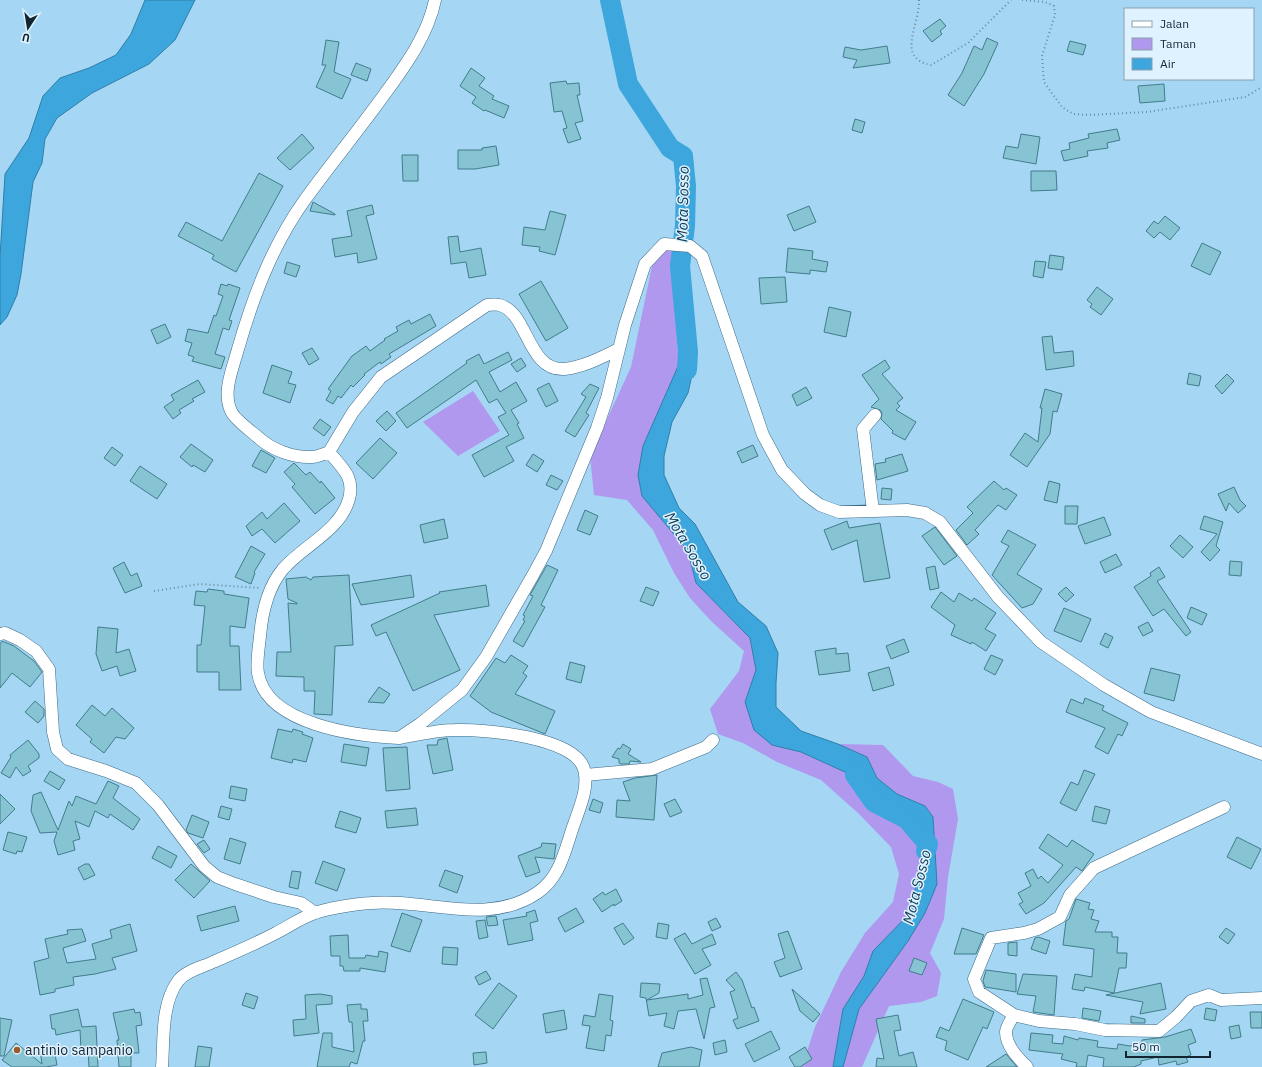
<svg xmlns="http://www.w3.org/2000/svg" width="1262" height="1067" font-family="'IBM Plex Sans',sans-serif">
  <rect width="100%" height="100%" fill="#a5d6f4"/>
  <!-- green -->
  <path fill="#af98ed" d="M664,251H676L673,296L679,364L643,446L660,518L688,551L696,583L750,638L756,670L745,702L772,745L801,752L847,773L862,795L894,806L914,820L922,857L910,913L873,951L864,976L843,1009L833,1067H802L815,1027L841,972L865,933L893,902L899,874L891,847L858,813L821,780L777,762L743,743L718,734L710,709L739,671L744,651L711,621L690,598L674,573L653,530L627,500L594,495L590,456L631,367L652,266Z
    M473,391L500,431L458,456L423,422Z
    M838,744L883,745L913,776L938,782L953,789L958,819L948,877L944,919L930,953L941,973L937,996L921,1002L889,1006L862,1067H843L859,1009L908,941L934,845L933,817L925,806L897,794L877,778L867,757Z"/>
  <!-- water -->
  <path fill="#3ca6dd" stroke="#2f7fa9" d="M145,0H195L175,40L149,64L92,93L57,118L45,139L42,163L33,182L21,274L17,295L7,317L0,325V257L5,174L29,138L43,96L60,78L89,68L116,55L131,34Z
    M692,328L696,357L688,393L672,422L664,456V475L679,508L695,524L738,602L766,626L778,653L776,683V707L801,731L838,744L867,757L877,778L897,794L925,806L933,817L937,884L925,913L908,941L859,1009L843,1067H833L843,1009L864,976L873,951L910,913L922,857L914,820L894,806L862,795L847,773L801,752L772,745L754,730L745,702L756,670L750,638L696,583L688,551L642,496L638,475L643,446L679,364Z"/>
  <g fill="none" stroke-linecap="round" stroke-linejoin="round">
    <!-- river -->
    <path stroke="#3ca6dd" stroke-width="20" d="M610,0L628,84L670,148L683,156L686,186L685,226L680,266L688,352L687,370
      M855,775L874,802L907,819L928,844L926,851"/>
  </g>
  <!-- building -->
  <path fill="#86c3d3" stroke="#417d8b" d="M940,19L946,26L940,31L942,34L932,42L923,31Z
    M987,38L998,43L984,74L964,106L948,95L962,73L974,46L982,50Z
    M326,40L339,42L334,72L351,79L342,99L316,87L326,65H322Z
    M1070,41L1086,45L1083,55L1067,51Z
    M887,46L890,63L853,68L857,60L843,57L845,47L861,50Z
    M356,63L371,69L367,81L351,75Z
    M471,68L485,78L479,86L494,96L492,99L509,106L504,118L485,110L484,111L472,103L476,97L460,86Z
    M566,81L567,84L579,83L580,95H577L583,121L575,123L581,139L568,143L563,129L567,128L562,111L554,112L550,83Z
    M1164,84L1165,101L1140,103L1138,86Z
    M855,119L865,122L862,133L852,130Z
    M1117,129L1120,140L1107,143L1108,148L1087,151L1088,156L1064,161L1061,151L1070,149L1069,143L1089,138L1088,134Z
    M302,134L314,148L290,170L277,158Z
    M1021,134L1040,137L1036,164L1003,158L1006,146L1018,148Z
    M496,146L499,165L475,169H458V150H482V148Z
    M402,155H418V181H403Z
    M1031,171H1056L1057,190L1031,191Z
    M259,173L283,186L236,272L212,259L214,255L178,236L186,222L222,241Z
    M313,202L335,214V215L310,211Z
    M372,205L374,214L366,216L377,259L358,263L357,253L335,257L332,239L352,236L347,211Z
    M809,206L816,222L794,231L787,215Z
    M550,211L566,215L555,255L539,251L540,247L522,245L524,227L545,230Z
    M1165,216L1180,228L1170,240L1160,232L1154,238L1146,231L1154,221L1158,224Z
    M458,236L460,252L481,248L486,275L469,278L466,262L451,264L448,237Z
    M1202,243L1221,252L1210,275L1191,266Z
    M788,248L813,251L812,259L828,262L826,272L810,270V274L786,272Z
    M1050,255L1064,257L1062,270L1048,268Z
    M1035,261L1046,262L1043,278L1033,276Z
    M287,262L300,266L296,277L284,273Z
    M785,277L787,302L761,304L759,278Z
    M541,281L568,328L546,341L519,294Z
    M221,284L227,286L228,284L240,288L229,320L232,321L229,330L223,328L215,354L225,357L221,369L192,361L194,357L188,355L192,343L185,341L188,329L208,333L214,315L216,316L223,296L218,294Z
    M1097,287L1113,299L1101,315L1090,307L1092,304L1087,300Z
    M829,307L851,312L846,337L824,332Z
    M430,314L436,326L389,354L391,357L381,364L380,362L364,374L365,375L353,387L351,385L341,398L338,396L333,404L326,400L331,391L328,389L352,356L366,346L370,351L385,340L384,339L398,331L396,327L409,320L411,324Z
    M165,324L171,337L157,344L151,330Z
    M1052,336L1054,353L1073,351L1074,366L1046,370L1042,337Z
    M312,348L319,359L309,365L302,353Z
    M508,352L512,360L489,372L500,392L516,382L527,401L511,410L519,423L517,424L524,438L506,447L514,461L484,477L472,455L509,435L498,417L506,413L497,399L489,403L476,380L407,428L396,413L467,363L466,361L479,354L484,364Z
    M521,358L526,366L517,372L511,364Z
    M885,360L890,368L882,374L903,398L897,403L900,406L896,410L916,422L905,440L892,433L893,431L881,419L882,413L880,410L871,407L879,399L862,375Z
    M272,365L292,372L288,383L296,385L290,403L263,393Z
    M1189,373L1201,376L1199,386L1187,384Z
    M1227,374L1234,381L1222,394L1215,386Z
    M198,380L205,392L192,399L194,401L179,410L181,413L173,419L164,407L174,400L171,395Z
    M549,383L558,401L546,407L537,389Z
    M590,384L599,388L586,413L589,415L575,437L565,431L586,397L581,394Z
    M806,387L812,398L797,406L792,395Z
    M1045,389L1062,394L1057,412L1053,411L1050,434L1027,467L1010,455L1025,433L1038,442L1042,408H1040Z
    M387,411L396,421L386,431L376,421Z
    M320,419L331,427L324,436L313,428Z
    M380,438L397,453L373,479L356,463Z
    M191,444L213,460L205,472L193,465L192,467L180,457Z
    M753,445L758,456L742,463L737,452Z
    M112,447L123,455L115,466L104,458Z
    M261,450L275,458L266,473L252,466Z
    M533,454L544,461L537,472L526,465Z
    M902,454L908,471L877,480L875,464L886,462L885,459Z
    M294,463L306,475L310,472L320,483L321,481L335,498L315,514L292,487L295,484L284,472Z
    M140,466L167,484L157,499L130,481Z
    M551,475L563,481L557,490L546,485Z
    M994,481L1004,490L1006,488L1017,495L1006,510L998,505L975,530L979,534L967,545L956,530L973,513L967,507Z
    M1049,481L1060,484L1057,503L1044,500Z
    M1234,487L1240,500L1246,506L1238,513L1229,503L1226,511L1218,494Z
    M882,488L892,489L891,500L881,499Z
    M284,503L300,521L275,543L262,529L252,536L246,526L262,512L267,519Z
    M1065,506H1078L1077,524H1065Z
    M585,510L598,516L590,535L577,530Z
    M1204,516L1223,522L1216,546L1220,550L1210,561L1201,552L1217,534L1200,529Z
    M1104,517L1111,535L1085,544L1078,526Z
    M444,519L448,538L424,543L420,525Z
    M847,521L849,528L880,523L890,578L864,582L857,540L832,550L824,530Z
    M935,527L957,556L944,565L922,536Z
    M1008,530L1036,545L1017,574L1042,589L1033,604L1022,608L992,575L1009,546L1001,542Z
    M1180,535L1193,547L1183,558L1170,546Z
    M251,546L265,554L254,572L255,573L251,584L235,577Z
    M1116,554L1122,565L1105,573L1100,562Z
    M1230,561L1242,562L1241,576L1229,575Z
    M124,562L131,576L137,573L142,586L125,593L113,568Z
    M547,565L558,570L541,605L545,607L523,647L513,641L525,621L523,620L525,616L523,615L533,596L530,595Z
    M935,566L939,588L930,590L926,568Z
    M1159,567L1165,577L1157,581L1191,632L1186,636L1164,609L1153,616L1134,587L1151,576L1150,573Z
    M349,575L353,645L335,646L332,715L314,714L315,691H304V677L276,676L277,652H291L288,603L297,604V603L288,599L286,579L306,577L311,580L313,577Z
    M411,575L414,597L361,605L352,584Z
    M486,585L489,606L434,615L460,670L413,691L386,632L376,636L371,625L440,593L439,592Z
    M646,587L659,592L653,606L640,601Z
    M1066,587L1074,595L1066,602L1058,594Z
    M208,589L224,591V594L249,598L245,628L230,626V646H239L241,690H219V672H197V645H201L205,606L194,605L196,591L207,592Z
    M941,592L954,602L959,593L972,601L974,598L996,613L985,629L996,635L986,651L972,642L971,644L951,635L955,625L931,607Z
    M1191,607L1207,614L1202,625L1187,618Z
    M1064,608L1091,619L1081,642L1054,631Z
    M1148,622L1153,631L1143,636L1138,627Z
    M98,627L118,629L116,653L129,649L136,671L120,676L117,666L102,671L96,654Z
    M1105,633L1113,637L1108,648L1100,644Z
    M904,639L909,652L891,659L886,646Z
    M2,641L14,646L34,661L42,672L30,687L12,673L0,688V644Z
    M836,648V654L848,653L850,671L819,675L815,651Z
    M511,655L528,666L523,673L527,676L515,694L555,711L545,734L491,712L470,696L496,658L505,663Z
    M991,655L1003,660L995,675L984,669Z
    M570,662L585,666L581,683L566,679Z
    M889,667L894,685L873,691L868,673Z
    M1151,668L1180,675L1174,701L1144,693Z
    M379,687L390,694L384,703L368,702Z
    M1085,698L1104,706L1102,710L1128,723L1122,736L1118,734L1108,754L1095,747L1105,728L1066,712L1071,699L1083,704Z
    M35,701L44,709V716L38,723L25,712Z
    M92,705L105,716L112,708L134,728L125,739L116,737L104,753L90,742L92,739L76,725Z
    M278,729L292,732L293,729L303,732L302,734L313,738L306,762L293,759L292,763L271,758Z
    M447,738L453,770L433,774L427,745H437L438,740Z
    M28,740L39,754V758L28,766L31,771L23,776L16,767L10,778L1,773L11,757L10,755Z
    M344,744L369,748L366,766L341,762Z
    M623,744L631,749L628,754L641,762L630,761L629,764H621L619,763V759L612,757L618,748L620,749Z
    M407,747L410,789L386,791L383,748Z
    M1084,770L1095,774L1076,811L1060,803L1071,782L1078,785Z
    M50,771L65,780L59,790L44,781Z
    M657,775L654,820L616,817L617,800L630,801L623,782L635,778Z
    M108,781L119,786L113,798L140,819L133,830L110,814L108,818L95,811L89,827L75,821L80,839L73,841L75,850L58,855L54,841L57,832L40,833L31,811L33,795L41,792L58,830L69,801L72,806L76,796L96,804Z
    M231,786L247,789L245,801L229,798Z
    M0,794L15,809L0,824Z
    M593,799L603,803L600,813L589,810Z
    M675,799L682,812L670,817L664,804Z
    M221,806L232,809L229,820L218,817Z
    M1095,806L1110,810L1106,824L1092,821Z
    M416,808L418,825L387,828L385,811Z
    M340,811L361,818L356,833L335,827Z
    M192,815L209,822L203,838L188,833L186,830Z
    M8,832L27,837L22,852L17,851L16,854L3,850Z
    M1048,834L1067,847L1072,840L1094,854L1082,871L1076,867L1044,903L1026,914L1019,904L1023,902L1018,893L1031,886L1025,873L1033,869L1038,879L1041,876L1048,883L1063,865L1039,848Z
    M1237,837L1261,849L1251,869L1227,857Z
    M230,838L246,843L240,864L224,859Z
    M204,840L210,849L204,853L197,844Z
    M542,843L556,844L554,859L535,857L540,872L526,877L518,856L541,847Z
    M158,846L177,856L171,868L152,858Z
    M323,861L345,869L337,891L315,883Z
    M85,864H89L95,875L84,880L78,868Z
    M191,864L210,881L194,898L175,880Z
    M445,870L463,876L457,893L439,886Z
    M292,871L301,872L298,889L289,887Z
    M616,889L622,901L614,906V904L602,912L593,899L603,892L605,895Z
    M1076,899L1090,903L1088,909L1094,910L1091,919L1099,921L1095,932H1112V937H1118L1117,953H1127L1126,968H1119L1114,993L1085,987L1084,991L1072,989L1075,974L1092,977L1094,949L1063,945L1066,921L1069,919Z
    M235,906L239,921L201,931L197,916Z
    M576,908L584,922L565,932L558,918Z
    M535,910L538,921L530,923L533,940L508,945L503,920L527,916L526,913Z
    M402,913L422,920L410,952L391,946Z
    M496,916L498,925L488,926L486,917Z
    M716,918L721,927L712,931L708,922Z
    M485,920L488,937L479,939L476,921Z
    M623,923L634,938L624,945L614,928Z
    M658,923L669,925L667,939L656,937Z
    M130,924L137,951L112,958L116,969L95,974L73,977L74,985L55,989V992L40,995L34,962L49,958L45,939L68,934L67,930L82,929L86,941L63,948L67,963L96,959L92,944L112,938L110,930Z
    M962,928L984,935L976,954H954Z
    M1226,928L1235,934L1228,944L1219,937Z
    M788,931L802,969L780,977L774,962L785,958L778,934Z
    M685,933L692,944L712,934L716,944L702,949L711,965L695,974L674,939Z
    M348,935L349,958H365L366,955L378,957L379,951L388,953L385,972L360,968V971H344L343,966H340V956H331L330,936Z
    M1038,937L1050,941L1046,954L1031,949L1035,938Z
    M1017,942V956L1008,955V943Z
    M443,947L458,948L457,965L442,964Z
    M914,958L927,963L922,975L909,971Z
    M986,970L1016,974V992L985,987L983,981Z
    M486,971L491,979L479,985L475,977Z
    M736,972L742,980L752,1008L754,1007L759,1021L737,1029L733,1020L738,1018L730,992L735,990L726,980Z
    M1023,974L1057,976L1054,1015L1033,1012L1036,996L1017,994Z
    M707,978L715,1007L710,1008L704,1039L696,1009L678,1011L674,1029L664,1026L667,1013L649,1016L646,998L640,997L641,983L660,984L659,993L647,1000L688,994V999L703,995L700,979Z
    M499,983L517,996L493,1029L475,1015Z
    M1161,983L1166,1009L1140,1014L1143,1002L1106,995Z
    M792,989L820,1014L813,1022L800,1011Z
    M246,993L258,997L254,1009L242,1005Z
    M320,994L332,996V1004L316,1005L319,1033L294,1036L293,1020L306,1019L305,995Z
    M599,994L613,996L610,1020L613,1021L611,1036L606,1035L604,1051L586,1048L590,1026L582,1025L584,1015L595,1017Z
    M963,999L994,1012L987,1029L983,1027L968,1060L945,1050L947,1041L936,1037L940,1027L949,1031Z
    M361,1004V1009H367L368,1021H363L365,1041H363L357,1064L351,1062L349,1067H317L323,1033H332V1047L354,1052L352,1022H349L347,1005Z
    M1083,1008L1101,1011L1099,1021L1082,1018Z
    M1206,1008L1217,1010L1215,1021L1204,1019Z
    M78,1009L82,1027L96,1026L98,1067H89L88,1049H81L80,1030L56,1035L55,1029H52L50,1015Z
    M134,1009L135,1013L140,1012L142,1025L136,1026L139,1053H131V1067H119L117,1040H119L113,1013Z
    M564,1010L567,1029L546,1033L543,1014Z
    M1250,1012H1262V1028H1251Z
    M898,1015L901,1030L894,1031L899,1056L913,1052L917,1067H876L877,1058L884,1059L876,1019Z
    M1131,1016L1145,1019V1023H1131Z
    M0,1018L12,1020L4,1056H0Z
    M1239,1025L1241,1037L1231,1039L1229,1027Z
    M1191,1029L1196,1042L1188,1045L1191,1055L1186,1057L1188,1062L1177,1065L1176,1061L1159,1065L1158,1057L1141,1061V1064L1134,1067H1103L1104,1058L1088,1055L1086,1067H1076L1077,1063L1061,1059L1063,1054L1029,1050L1031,1033L1053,1035L1052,1043L1063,1044L1064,1036L1078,1040L1079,1038L1098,1041L1097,1047L1117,1049L1118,1044L1130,1046L1142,1042V1040L1165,1037Z
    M771,1031L780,1049L754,1062L745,1044Z
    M725,1040L727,1052L715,1055L713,1043Z
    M16,1043L42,1064L40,1051L54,1049L57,1065L46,1067H12L2,1060Z
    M198,1046L212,1048L209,1067H195Z
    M691,1047L702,1050L699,1067H658L662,1053Z
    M805,1047L812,1059L800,1067H795L789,1057Z
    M486,1052L487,1063L474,1065L473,1053Z
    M1006,1054L1017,1067H986Z"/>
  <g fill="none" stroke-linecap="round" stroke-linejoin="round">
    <defs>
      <path id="street" d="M329,452C324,454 317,457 312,457C294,458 272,450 259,438C252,432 234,419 231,411C222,392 233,368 238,349C253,297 272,246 304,201C330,165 358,131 384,95C405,66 428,35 435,0
        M873,511L863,429L875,415
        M0,634L5,633L20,640L36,651L49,669L53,732L57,749L68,759L106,771L136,783L158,805L204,866L217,877L235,884L274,897L301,903L315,913
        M399,738C357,736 266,725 258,673C256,662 259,648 260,636C262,613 268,587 283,569C304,545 340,531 349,499C355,477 342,468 329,452L353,412L381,377L487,305C490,305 495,304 499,305C528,311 527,371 564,369C584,367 602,357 619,349
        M585,775L652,769L706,747L713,740
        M1014,1015L1039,1021L1075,1024L1105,1030L1159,1031L1176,1017L1191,1001L1209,995L1221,1000L1262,998
        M162,1067C164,1040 161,1004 178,981C185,971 203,967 213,962C234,953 255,944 276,933C288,927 302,917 315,913C329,908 356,904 371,903C427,898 486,927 537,893C561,877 565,849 574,824C580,807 589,787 584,769C575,737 484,729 455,730C437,730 417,735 399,738L420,724L462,690L486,657L533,575L546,551L597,428L607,398L625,325L645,264L664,244L690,246L702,256L763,435L782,470L805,494L820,505L839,512L907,510L925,513L940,522L998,597L1041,642L1104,685L1151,712L1262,754
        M1027,1067C1018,1058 1006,1046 1006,1032C1006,1027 1011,1020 1014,1015L979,992L974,979L991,938L1024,933L1038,929L1060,917L1070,895L1094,868L1224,807"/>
    </defs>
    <!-- street casing -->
    <use href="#street" stroke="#3c6a85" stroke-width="13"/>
    <!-- path -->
    <path stroke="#678ca2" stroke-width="2" stroke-dasharray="1 3" stroke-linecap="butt" d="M919,0C920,25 895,58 931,65L968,43L1011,0
      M1022,0L1045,2L1054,6L1055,15L1042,56L1044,82L1062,107L1073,114L1088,115L1147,112L1245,97L1262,87
      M154,591L200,584L260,588"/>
    <!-- street -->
    <use href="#street" stroke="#fff" stroke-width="12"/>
  </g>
  <!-- markers -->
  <circle fill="#9d5b28" stroke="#dff2ff" stroke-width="1.5" cx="17" cy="1050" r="4"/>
  <g text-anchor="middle" stroke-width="3" stroke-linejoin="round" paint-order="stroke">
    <!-- poi labels -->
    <g font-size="14" fill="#122530" stroke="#dff2ff" text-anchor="start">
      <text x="25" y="1055">antinio sampanio</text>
    </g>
    <!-- water labels -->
    <g font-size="15" font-style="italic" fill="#0c3950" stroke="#dff2ff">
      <text transform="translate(683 204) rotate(-89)" y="5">Mota Sosso</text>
      <text transform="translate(688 546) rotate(59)" y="5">Mota Sosso</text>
      <text transform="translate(917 887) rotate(-76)" y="5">Mota Sosso</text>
    </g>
  </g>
  <!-- legend -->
  <rect x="1124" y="8" width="130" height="72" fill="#dff2ff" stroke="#8da0ac"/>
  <rect x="1132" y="21" width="20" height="6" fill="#ffffff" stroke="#8da0ac"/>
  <text x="1160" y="28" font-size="12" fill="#122530">Jalan</text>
  <rect x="1132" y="38" width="20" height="12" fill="#af98ed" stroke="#8da0ac"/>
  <text x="1160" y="48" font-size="12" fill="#122530">Taman</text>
  <rect x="1132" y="58" width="20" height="12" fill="#3ca6dd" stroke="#8da0ac"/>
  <text x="1160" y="68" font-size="12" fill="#122530">Air</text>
  <!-- north arrow -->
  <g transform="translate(28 28) rotate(192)" stroke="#dff2ff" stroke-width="3" paint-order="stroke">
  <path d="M0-3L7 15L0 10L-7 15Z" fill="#122530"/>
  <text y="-6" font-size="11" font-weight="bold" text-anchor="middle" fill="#122530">U</text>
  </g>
  <!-- scale -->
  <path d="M1126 1051v6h84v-6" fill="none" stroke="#122530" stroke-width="2"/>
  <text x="1132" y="1051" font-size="12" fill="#122530" stroke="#dff2ff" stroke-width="3" paint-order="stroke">50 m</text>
</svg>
